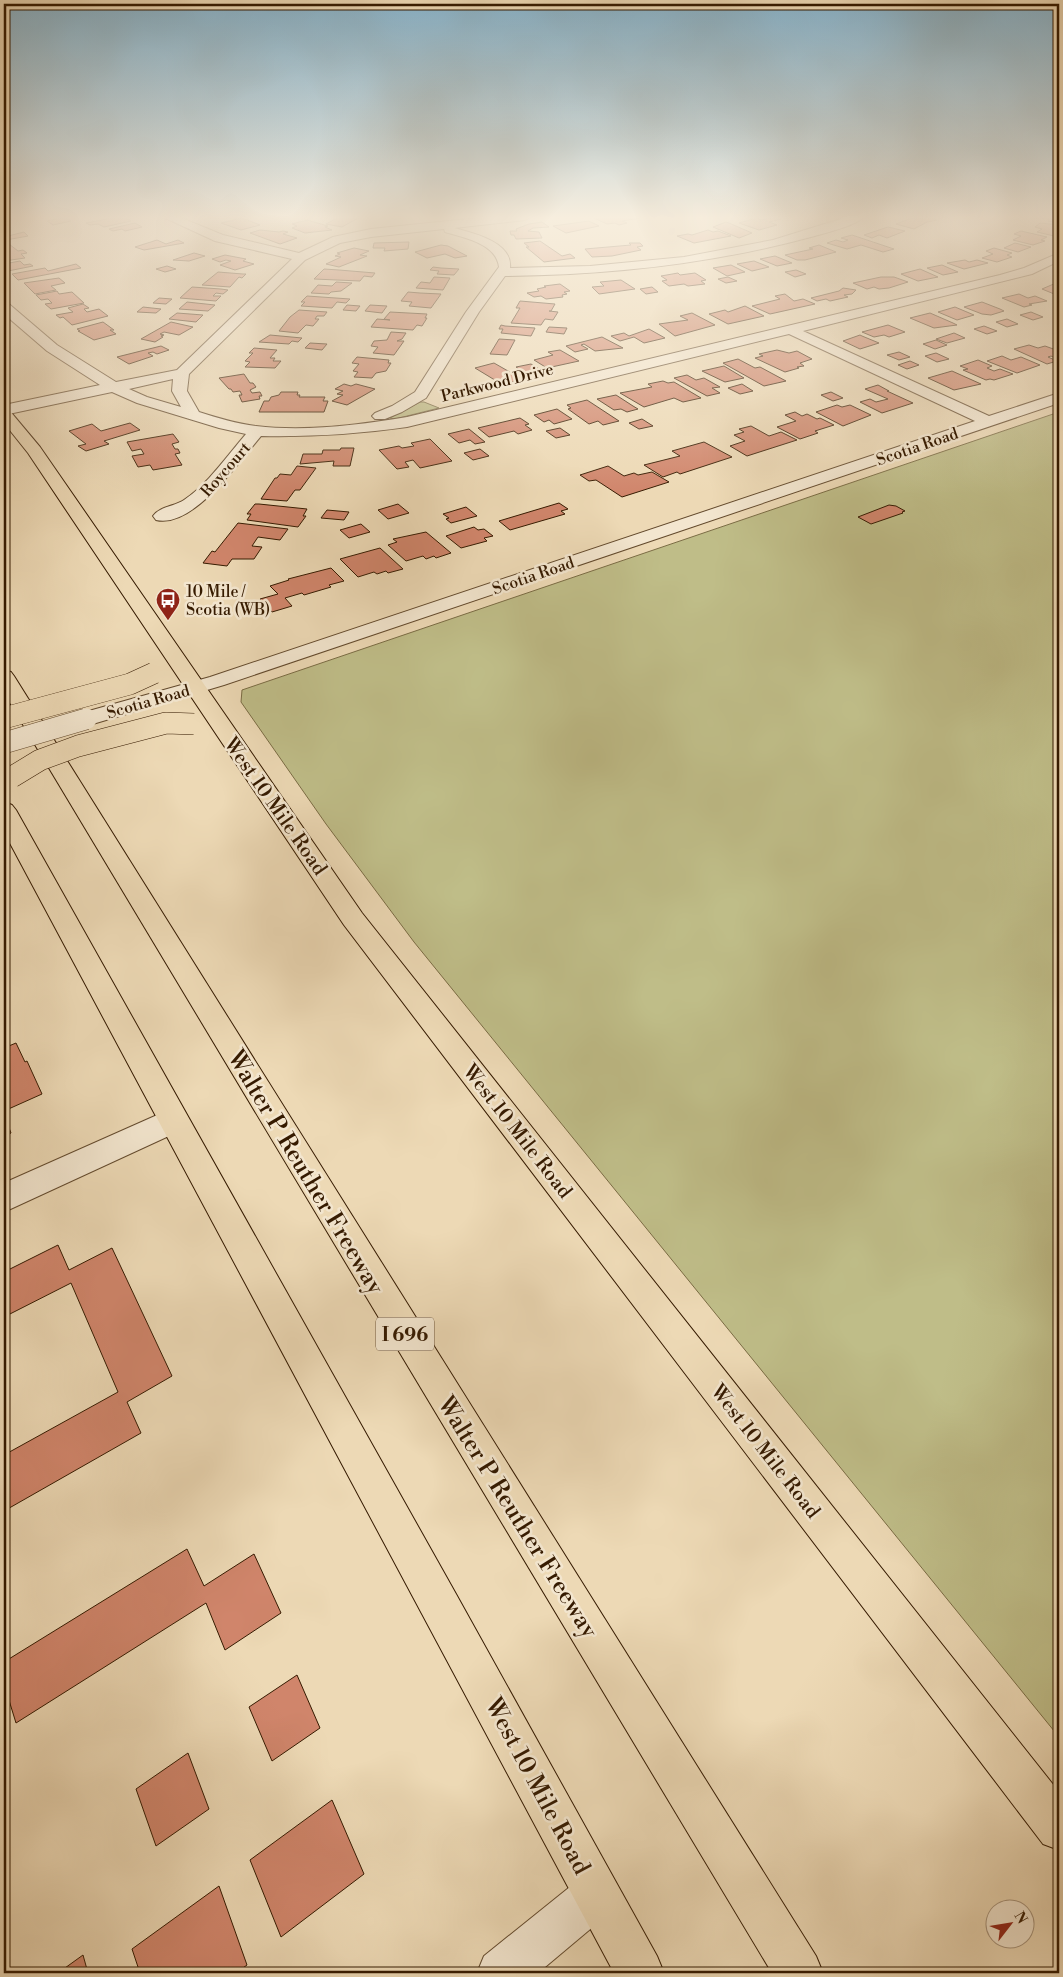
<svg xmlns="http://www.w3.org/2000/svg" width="1063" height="1977" font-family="'Libre Bodoni',serif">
  <rect width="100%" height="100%" fill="#edd9b5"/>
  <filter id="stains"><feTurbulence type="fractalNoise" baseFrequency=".004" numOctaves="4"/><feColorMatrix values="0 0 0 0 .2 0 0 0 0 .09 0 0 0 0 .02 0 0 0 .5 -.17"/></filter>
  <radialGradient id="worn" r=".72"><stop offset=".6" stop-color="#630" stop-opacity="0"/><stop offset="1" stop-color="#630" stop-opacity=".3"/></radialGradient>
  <!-- green -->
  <path fill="#bfbd88" stroke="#7a6c44" d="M420,402H424L439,408L395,419L390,418Z
    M1059,412V1737L414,942L326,824L241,702L242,690Z"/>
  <!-- building -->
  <path fill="#d0856b" stroke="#351a00" d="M64,217L71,221L53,225L47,221Z
    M104,217H124L131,221L104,227L98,224L90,225L86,223L107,219Z
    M339,217H360L342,227L326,224Z
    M771,217L781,219L769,222L777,225L759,230L739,223L756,218L762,220Z
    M910,217H927L937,220L927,222L914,229L896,224L912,218Z
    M1029,217H1059V223L1048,221L1049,219Z
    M242,218L260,225L241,230L221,223Z
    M594,218L598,217L640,218L622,221L627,223L619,225L615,223L607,224Z
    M307,220L328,226L325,227L332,230L305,233L292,228L297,226L292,224Z
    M589,221L599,226L566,233L553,226Z
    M542,222L549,227L533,228L528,231L539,232L542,238L516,239L514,235H511L510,231H517L516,229L529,224Z
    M726,222L729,223L752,233L739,238L713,227Z
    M135,223L142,227L125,231L122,229L113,231L109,229Z
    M1040,223L1059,225V231L1054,236L1037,232L1042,229L1035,227Z
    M888,227L905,231L887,238L879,235L872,238L864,235Z
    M260,230L279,232L283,231L288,232L283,234L297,238L280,244L250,233Z
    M708,230L713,232L718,231L731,236L694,243L677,236L688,234L692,235Z
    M1021,231L1047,237L1041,240L1045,241L1033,245L1013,240L1021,236L1014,234Z
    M24,232L28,236L6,240L8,241L4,242V237Z
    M852,235L894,249L883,252L861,245L847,249L827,243L836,240L843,242L848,240L841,238Z
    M157,240L166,244L178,240L184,243L144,250L135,247Z
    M540,241L562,256L570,254L575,258L544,262L526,247H529L524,243Z
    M409,242L408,249L384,251L385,248H373L374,243Z
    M629,243H640L643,246L637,247L641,250L612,256L592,257L585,249L631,245Z
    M1015,243L1031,247L1018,252L1004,248Z
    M9,244L18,251L23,250L27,253L21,254L25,258L4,261V245Z
    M441,245L448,246L467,256L455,258L445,254L427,258L415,252Z
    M819,245L836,252L805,260H797L785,255L813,249L809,248Z
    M354,248L369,251L360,255L367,256L339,267L326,264L341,257L335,256L340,254L337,253Z
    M994,248L1012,253L1007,255L1012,257L997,262L982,258L993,254L986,251Z
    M194,253L205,256L189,261L173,260Z
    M225,255L246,259L243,261L254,264L235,270L220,265L231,261L226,260L220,262L212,259Z
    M775,256L792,263L777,266L760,259Z
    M965,260L969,262L977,260L988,263L964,269L947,263Z
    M20,261L24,265L30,264L33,266L8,271L4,267V264Z
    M754,261L769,267L752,271L737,264Z
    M76,264L81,268L18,280L12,274L45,268L48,271Z
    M731,265L745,272L727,276L713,268Z
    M942,265L958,272L943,275L927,268Z
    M167,266L176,269L165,272L156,269Z
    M433,267L441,268L459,269L454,275L437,274L439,271L430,270Z
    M324,269L339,270L375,273L372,277L364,276L360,281L314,279Z
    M920,269L938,277L918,281L901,274Z
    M796,270L806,274L795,277L785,272Z
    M218,272L243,274H246L242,278L239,277L230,287L202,285Z
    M678,273L680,275L695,273L706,280L701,281L705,284L688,286L684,284L669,286L662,281L667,280L661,276Z
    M434,277L450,278L443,290L416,288L421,282L430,283Z
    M728,277L737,281L726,283L718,279Z
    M881,277H894L908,282L889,288L879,289L874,287L867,289L853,283Z
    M59,278L65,283L51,286L56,290L35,294L24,283Z
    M621,280L635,289L599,294L592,287L604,286L600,282Z
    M336,282L352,283L341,291L331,292L329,294L311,293L318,285L332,286Z
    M1056,283L1059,285V296L1042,289Z
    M560,284L570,291L564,292L567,294L562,295L563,297L546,299L541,296L534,297L527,293L539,291L537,289L546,287L544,286Z
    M192,287L221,289L228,290L223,294L216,293L213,296H221L216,301L180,298Z
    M652,287L658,292L646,294L640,289Z
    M843,288L856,290L852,294L844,295L848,297L830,301L826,299L817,301L811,298L839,291Z
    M57,291L59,294L72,292L84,303L51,309L45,304L52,303L48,299L41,300L36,295Z
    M408,292L420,293L441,294L431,308L409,306L412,302L401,301Z
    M785,294L794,301L803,299L815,304L770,314L752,306L780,299L775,296Z
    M1019,294L1028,298L1035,296L1047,301L1029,304L1032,305L1024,307L1002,298Z
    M307,296L350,299L346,303L337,302L332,308L301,306L305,302H301Z
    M159,298L172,299L166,304L153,303Z
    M520,301L555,304L551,311H549L558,312L553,320L545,319L541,325L511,323L520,308H516Z
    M187,302L215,305L208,311L179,309Z
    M982,302L1000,309L1004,311L991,315L982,314L964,307Z
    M83,304L89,308L84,309L87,312L99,309L108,316L72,325L63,317L60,318L56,315L73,312L68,308Z
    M347,305L360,306L356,311L343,310Z
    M370,305L387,306L382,313L365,311Z
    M745,306L764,316L728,324L709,314L725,310L728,312Z
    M143,307L161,309L156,313L137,312Z
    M955,307L974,315L957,320L938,312Z
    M299,310L327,312L324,316H317L315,319H319L313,326L306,325L298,333L279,331L290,317Z
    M390,312L427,314L425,318H427L422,326L417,325L413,330L371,327L377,319L390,320L384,319Z
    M1031,312L1043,317L1033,320L1020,315Z
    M177,313L203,315L196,322L169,319Z
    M692,313L715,325L675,336L659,324L688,320L680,316Z
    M930,313L953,323L957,325L934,328L910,318Z
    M1007,319L1018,324L1007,327L996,322Z
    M103,322L114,330H110L116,334L94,340L78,331H80L77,329Z
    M171,322L193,327L179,335L164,332L160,334L164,335L161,336L163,337L155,342L141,339Z
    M501,325L505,326L535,328L531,336L501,333L503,329H499Z
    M888,325L905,332L889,337L884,335L874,337L862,332Z
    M984,326L997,331L987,334L974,329Z
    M549,327L567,328L564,334L546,332Z
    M649,329L665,338L644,343L634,337L620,341L611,336L624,333L629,336Z
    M391,332L406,333L402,339L397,341H404L394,355L373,353L378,347L371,346L374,341L387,340Z
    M954,333L965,338L947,343L936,339Z
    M270,335L302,338L298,342L292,341L289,344L259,342Z
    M860,335L862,336L879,343L860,349L843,341Z
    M602,337L623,348L595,351L584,344L581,345L588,349L575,352L566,346Z
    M499,339L515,340L507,355L490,354Z
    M936,340L947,345L935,349L923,344Z
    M310,343L327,344L322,350L305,348Z
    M1029,345L1038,348L1045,346L1059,351V360L1051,356L1048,357L1057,361L1047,364L1014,349Z
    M161,346L169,350L157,354L153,352L148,353L153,356L129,364L117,357Z
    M254,348L277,350L270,358H275L273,361H281L275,368L245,367L250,362L245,361L253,353H249Z
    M560,350L579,361L547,368L534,360L553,355L548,352Z
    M777,350L789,353L797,351L812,359L800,363L804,366L797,367L799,368L785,372L755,358L763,356L759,354Z
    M899,352L910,357L899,360L887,355Z
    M936,353L949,359L937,362L925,356Z
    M1002,356L1011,360L1021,357L1040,365L1017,373L987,361Z
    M357,357L389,360L388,363H391L386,371L376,373L372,378L354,377L358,372L353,371L359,364L352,363Z
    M738,359L755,368L760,367L786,381L764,386L723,363Z
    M978,360L992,366L987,368L994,371L1000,369L1013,374L994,380L990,379L986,380L963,370L968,369L960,366Z
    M910,361L919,365L907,369L898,365Z
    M494,363L522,379L503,385L475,368Z
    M531,364L541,370L526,374L516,367Z
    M724,366L744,378L725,382L702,371Z
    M952,371L981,384L954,390L928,378Z
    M244,374L250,383H253L256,387L250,390L252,393L260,392L262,396H259L260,399L242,402L239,395H242L240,391L233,392L231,389H229L219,378Z
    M687,375L696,380L704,378L720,387L712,388L720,393L707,396L674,378Z
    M663,381L668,383L674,382L701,398L683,402L674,398L644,407L620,393L652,387L648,384Z
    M344,384L351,386L356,384L375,389L347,405L332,401L343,395L337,394L343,391L335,389Z
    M742,384L753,391L740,394L728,388Z
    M878,385L889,391H887L913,403L882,413L860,402L870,399L876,402L888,399L865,389Z
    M281,392H298L297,395H300L299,397H325L323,401H328L324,412H259L264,401H269L271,397L279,395Z
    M831,392L843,398L833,401L821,395Z
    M616,395L633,406L638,409L627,412L621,409L614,410L597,399Z
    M587,400L619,421L603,425L598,421L589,424L568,409L571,408L567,405Z
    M837,405L842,407L850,405L871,415L843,426L816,412Z
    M557,409L572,419L554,424L549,420L544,422L534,415Z
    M795,412L802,416L807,414L817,419L820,418L834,425L815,431L818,433L800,439L777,427L796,421L785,415Z
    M520,418L529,424L525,425L532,430L518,434L514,431L489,437L478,428Z
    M642,419L653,426L639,429L629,423Z
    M130,423L140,430L104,441L109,444L86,451L78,446L86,444L69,431L92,424L101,431Z
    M751,426L769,436L781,432L797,440L747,456L730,446L745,441L734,435L744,432L739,429Z
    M560,428L570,435L556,438L546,431Z
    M469,429L485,442L475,444L470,440L459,443L448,434Z
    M173,434L179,442L172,444L175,449H178L180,453L175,454L182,465L153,470L150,465L138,467L132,456L144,454L141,449L132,451L127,442Z
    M430,439L452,461L420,468L413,460L405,462L409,467L397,469L379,450L399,446L402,448L414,446L411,443Z
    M704,442L732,457L680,474L677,472L663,477L644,465L680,456L672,451Z
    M341,448H354L350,466H333L334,461L300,464L303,454H322L323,450H340Z
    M480,449L489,456L473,460L464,453Z
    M297,466L316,468L300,490H295L287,501L261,499L275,478H277L280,474L291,475Z
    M608,466L624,476L634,473L638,475L652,472L669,482L622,497L596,480L589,481L580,475Z
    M559,503L568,509L561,511L565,514L510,530L499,521Z
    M255,504H259L307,509L303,516H306L298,527L247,520L251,514H247Z
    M398,504L409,513L388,519L378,510Z
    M889,505L896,506L905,511L902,512L903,513L871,524L858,517Z
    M466,507L477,516L451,523L446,519L449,518L443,514Z
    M327,510L349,512L344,520L321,518Z
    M238,523L288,529L280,540L258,537L252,546L262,547L254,559H232L227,566L203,563L212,551L215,552Z
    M361,524L370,532L349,538L340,530Z
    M474,527L478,530L484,529L493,536L484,538L487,541L461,548L446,536Z
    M426,532L451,553L436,558L434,556L426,559L423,556L406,561L388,545L397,542L393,539Z
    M380,548L403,569L388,573L386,571L377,574L374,572L358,577L340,559Z
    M331,568L344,581L329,585L331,587L304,595L302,593L285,598L292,606L272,612L260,599L278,594L270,586L289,580L288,579Z
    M16,1043L25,1062L27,1061L42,1094L4,1111V1048Z
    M4,1115L11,1133L4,1137Z
    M58,1245L69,1270L112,1248L172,1376L127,1402L141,1433L4,1511V1455L118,1392L71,1283L4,1317V1272Z
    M187,1549L204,1586L254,1554L281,1613L225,1650L206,1603L16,1723L4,1684V1662Z
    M297,1675L320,1728L272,1761L249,1707Z
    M188,1753L209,1809L156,1846L136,1789Z
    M332,1800L364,1874L281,1937L250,1860Z
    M219,1886L247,1965L236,1973H140L132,1949Z
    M83,1955L88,1973H58Z"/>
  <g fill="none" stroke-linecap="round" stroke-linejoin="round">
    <defs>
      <path id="minor" d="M163,217H179L223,235L299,253L333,237L371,229L487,217H530L525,220L454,228C473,233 513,242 510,268L590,266L684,257L773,240L847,217H864C855,226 825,233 811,237C711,264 609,275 505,276L479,312L426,398L402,412L385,419H375L372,416L375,413L392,406L415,392L466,312L499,267C496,243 464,238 445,232L444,229L371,237L340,243L305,260L189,374L187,391L199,412C218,418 237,424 256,426C305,432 358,425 407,417L1000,275L1024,268L1059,253V261L1032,274L803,331L989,416L1059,393V403L224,685L86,726L78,724L75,719L78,714L210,677L975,421L789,334L407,427C358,434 310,437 261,436C240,461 193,529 156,520L153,516C159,507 175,506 184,500C208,484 227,456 246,434L219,428L137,403L112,392L4,415V405L100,385L47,351L4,314V303L9,304L57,345L116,382L177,370L292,259L215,241ZM173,379L172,391L181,407L147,397L129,389Z
        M173,1108L184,1111L188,1120L184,1129L4,1212V1183Z
        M597,1871L613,1878L620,1894L613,1910L538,1973H477L484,1956L581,1878Z"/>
      <path id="major" d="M4,408L9,410L40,447L362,913L1059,1792V1850L1043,1844L344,925L28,453L4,423Z
        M4,802L12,805L16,810L456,1594L657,1956L664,1973H614L4,832Z"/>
      <path id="highway" d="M4,670L11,672L14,676L816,1956L823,1973H772L4,693Z"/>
    </defs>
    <!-- minor casing -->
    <use href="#minor" stroke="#634a2d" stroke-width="2"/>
    <!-- major casing -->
    <use href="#major" stroke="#351a00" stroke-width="2"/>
    <!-- highway casing -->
    <use href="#highway" stroke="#351a00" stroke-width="2"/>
    <!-- minor -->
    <use href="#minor" fill="#f3e6cf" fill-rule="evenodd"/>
    <!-- major -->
    <use href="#major" fill="#edd9b5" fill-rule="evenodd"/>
    <!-- highway -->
    <use href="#highway" fill="#edd9b5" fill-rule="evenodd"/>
    <defs>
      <path id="minor-bridge" d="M4,743L86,719"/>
      <path id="major-bridge" d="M4,718L130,684L154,673
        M12,777L40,760L78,746L166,723L194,724"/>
    </defs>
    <!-- minor-bridge casing -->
    <use href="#minor-bridge" stroke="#634a2d" stroke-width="22" stroke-linecap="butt"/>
    <!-- major-bridge casing -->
    <use href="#major-bridge" stroke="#351a00" stroke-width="22" stroke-linecap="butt"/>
    <!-- minor-bridge -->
    <use href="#minor-bridge" stroke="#f3e6cf" stroke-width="21"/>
    <!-- major-bridge -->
    <use href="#major-bridge" stroke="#edd9b5" stroke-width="21"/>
  </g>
  <!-- sky -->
  <linearGradient id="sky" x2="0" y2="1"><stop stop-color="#88b6d0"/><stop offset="0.44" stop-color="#f7eede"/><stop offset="1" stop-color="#f7eede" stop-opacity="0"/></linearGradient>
  <rect width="1063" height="494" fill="url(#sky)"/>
  <!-- icons -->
  <defs>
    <symbol id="bus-pin" viewBox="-11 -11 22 30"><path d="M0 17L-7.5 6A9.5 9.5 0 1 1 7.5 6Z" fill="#8f2418" stroke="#f3e6cf"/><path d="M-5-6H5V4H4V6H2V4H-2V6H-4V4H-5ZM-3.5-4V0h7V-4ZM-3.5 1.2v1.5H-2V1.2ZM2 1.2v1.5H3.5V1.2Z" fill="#fff"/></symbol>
  </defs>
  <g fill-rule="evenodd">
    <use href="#bus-pin" x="154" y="586" width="28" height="38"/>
  </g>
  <g text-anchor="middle" stroke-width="5" stroke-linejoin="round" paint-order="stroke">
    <!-- far-street labels -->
    <g font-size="16" fill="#351a00" stroke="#f3e6cf">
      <text transform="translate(497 382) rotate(-14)" y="6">Parkwood Drive</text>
      <text transform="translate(917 446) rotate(-19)" y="6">Scotia Road</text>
      <text transform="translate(225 469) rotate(-49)" y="6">Roycourt</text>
      <text transform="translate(533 575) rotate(-19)" y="6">Scotia Road</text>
      <text transform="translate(148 701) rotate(-16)" y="6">Scotia Road</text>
    </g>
    <!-- far-poi labels -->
    <g font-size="16" fill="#351a00" stroke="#f3e6cf" text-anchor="start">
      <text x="186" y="597">10 Mile /<tspan x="186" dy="18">Scotia (WB)</tspan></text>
    </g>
    <!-- shield labels -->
    <rect fill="#f3e6cf" stroke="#6e573e" stroke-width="1" x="376" y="1317.5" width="58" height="33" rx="4"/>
    <g font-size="19" font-weight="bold" fill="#351a00">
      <text x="405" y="1341">I 696</text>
    </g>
    <!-- street labels -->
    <g font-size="20" fill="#351a00" stroke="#f3e6cf">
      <text transform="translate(276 806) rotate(55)" y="7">West 10 Mile Road</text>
      <text transform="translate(518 1131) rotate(52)" y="7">West 10 Mile Road</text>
      <text transform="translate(766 1451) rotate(52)" y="7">West 10 Mile Road</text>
    </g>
    <!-- near-street labels -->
    <g font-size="24" fill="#351a00" stroke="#f3e6cf">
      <text transform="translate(306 1172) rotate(59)" y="8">Walter P Reuther Freeway</text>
      <text transform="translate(518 1517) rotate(58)" y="8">Walter P Reuther Freeway</text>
      <text transform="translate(538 1786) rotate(62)" y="8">West 10 Mile Road</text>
    </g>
  </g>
  <!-- margin -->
  <rect width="1063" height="1977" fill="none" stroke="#edd9b5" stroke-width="20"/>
  <rect x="5" y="5" width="1053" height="1967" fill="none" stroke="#351a00" stroke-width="2.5"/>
  <rect x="10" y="10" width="1043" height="1957" fill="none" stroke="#351a00"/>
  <!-- north arrow -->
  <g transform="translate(1010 1924) rotate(59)"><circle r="24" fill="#f3e6cf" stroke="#a7947c"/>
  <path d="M0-4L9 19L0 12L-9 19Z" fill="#8f2418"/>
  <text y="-8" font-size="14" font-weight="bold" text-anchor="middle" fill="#351a00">N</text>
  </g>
  <rect width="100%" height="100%" filter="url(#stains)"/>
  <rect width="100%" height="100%" fill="url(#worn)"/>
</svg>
